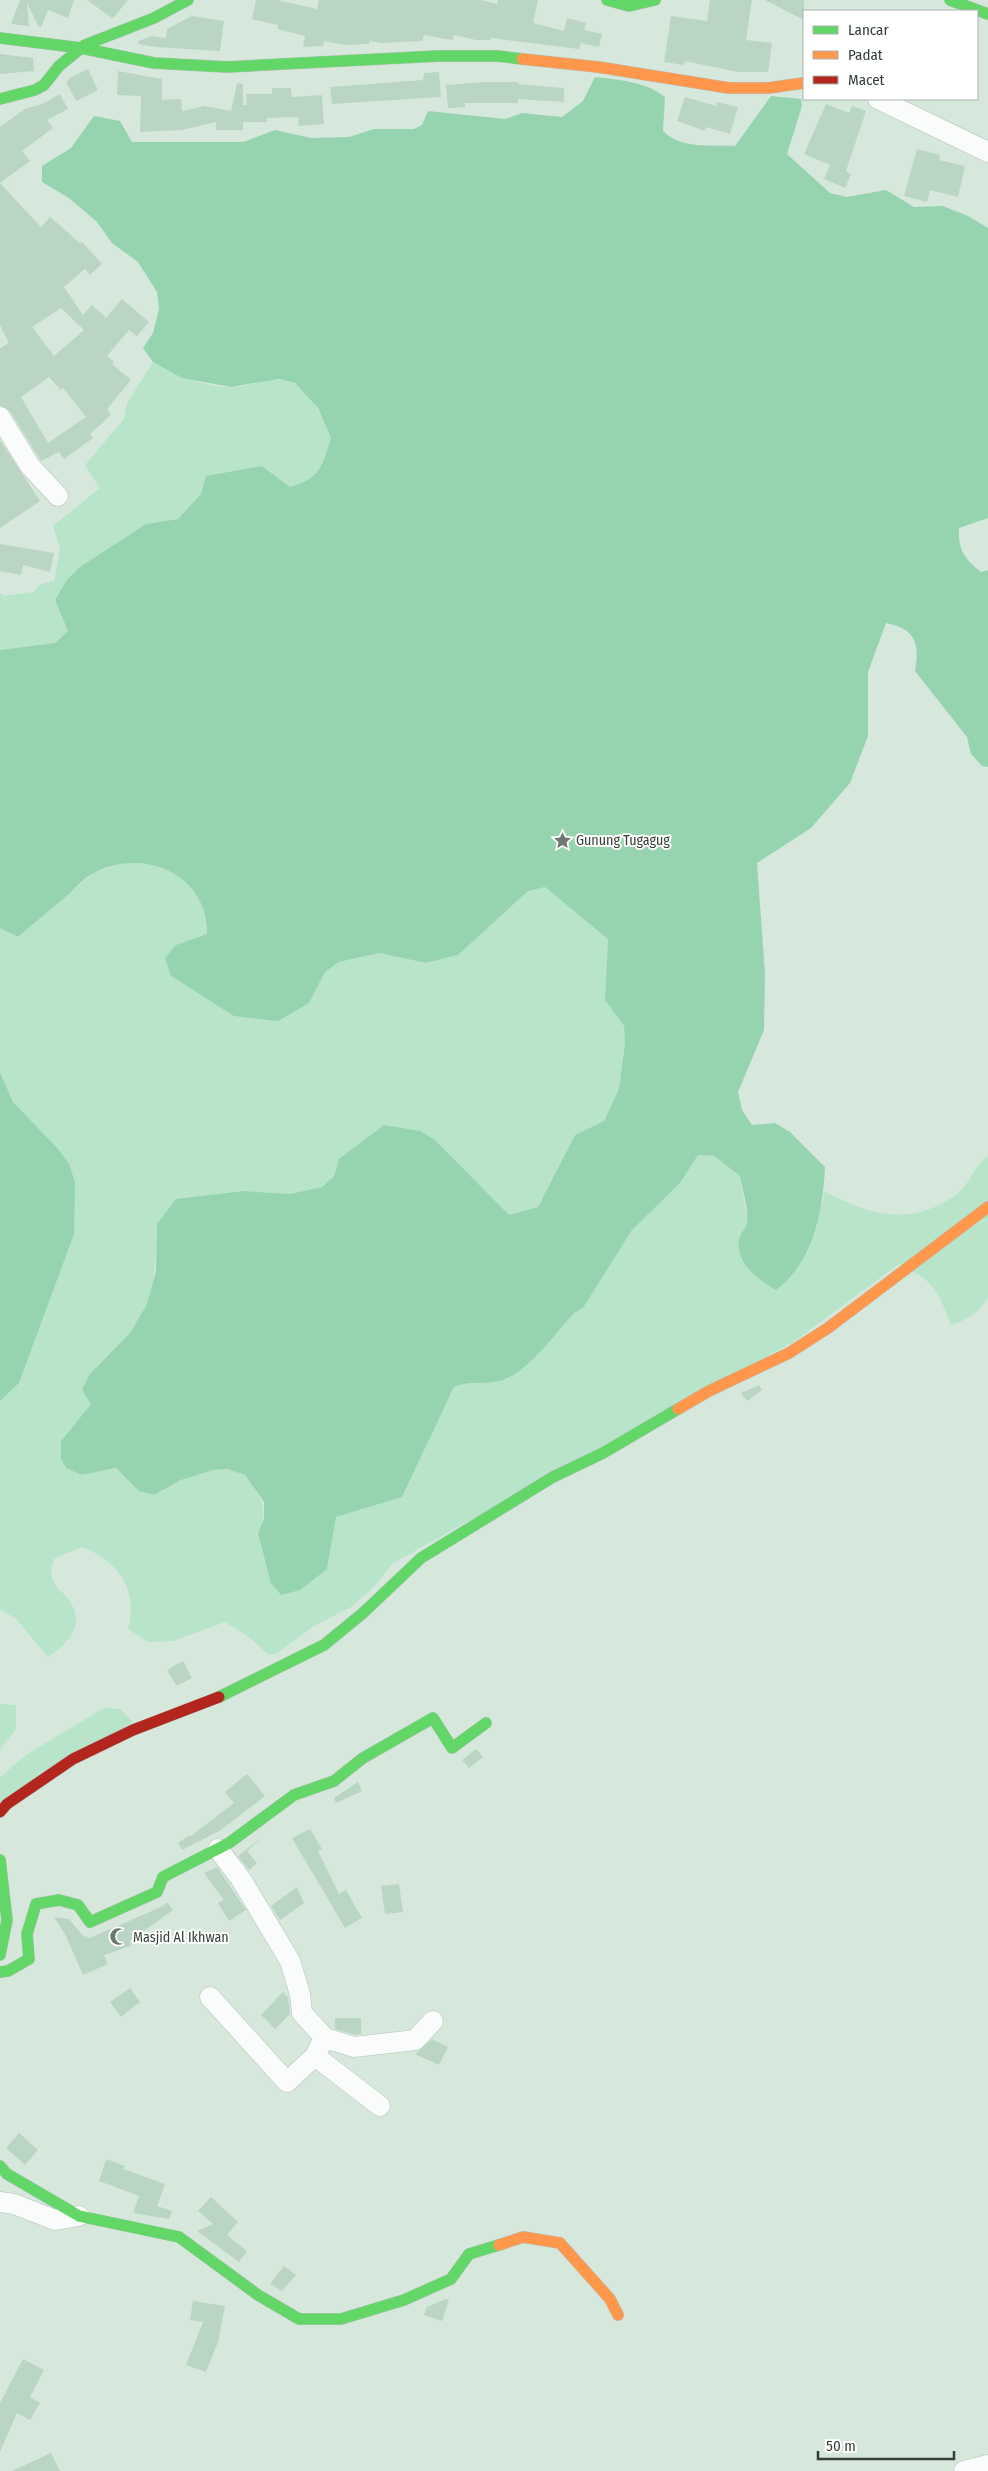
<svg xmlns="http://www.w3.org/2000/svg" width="988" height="2471" font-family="'Fira Sans Condensed',sans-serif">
  <rect width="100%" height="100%" fill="#d6e8dc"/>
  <!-- green -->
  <path fill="#b8e5c9" d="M153,362C175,374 206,388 232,387C248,387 263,380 278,380C307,378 322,416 331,438C322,466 321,478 290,487L262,466L201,494L178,519L146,524L55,600L68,631L55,643L0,650V593L4,596L33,592L41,584L54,581L60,549L53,526L100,488L85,465L124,419L127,403Z
    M125,862C140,862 168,867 181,876C198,888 207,913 207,934L176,945L309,1003L325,972L339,962L379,953L426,963L458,955L528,891L546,887L608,939L605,1000L624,1026L625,1043L619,1089L604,1121L575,1135L538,1207L509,1215L435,1140L339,1159L334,1176L322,1187L290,1194L244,1191L157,1224C156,1261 156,1305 130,1334C113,1353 94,1367 82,1390L91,1404L61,1441L82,1475L116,1468L139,1491L153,1495C177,1482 217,1458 244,1475C249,1478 252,1486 256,1491C266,1506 265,1517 258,1533L327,1569L336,1517L402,1497L454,1387C469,1380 484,1385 500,1381C527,1374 555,1334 574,1313L583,1308L632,1230L680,1183L698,1155L714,1156L740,1176L748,1223L740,1237C748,1266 748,1274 776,1290L822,1204L824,1191C869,1215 911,1228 957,1194C970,1184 974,1165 988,1156V1297C982,1311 965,1321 951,1325C937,1289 934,1281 899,1264L795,1341L393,1563L374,1587L351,1607L314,1626L277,1653L269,1655L249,1637L225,1622L173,1641L148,1642L128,1629C139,1590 118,1561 82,1547L54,1559C53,1563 51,1570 51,1574C53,1587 65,1593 71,1603C85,1627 67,1644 48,1657L16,1619L0,1609V1401L19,1383L69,1164L13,1102L0,1072V928L18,937L93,873Z
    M0,1704L16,1705V1729L0,1749Z
    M104,1708L120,1709L133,1722L0,1805V1777L29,1753Z"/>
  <!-- forest -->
  <path fill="#96d4af" d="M595,77C619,80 645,81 665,97L663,131C680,149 712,145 735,146L771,96L801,99L802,106L787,154L830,193L847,197L886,190L914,207L943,206L968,216L988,228V518L959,528C958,550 964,558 981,572L988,570V767L982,766L971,754L967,737L915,671C920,642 915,629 886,623L868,672V736L850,783L811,828L757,863L765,974L764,1030L738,1092L742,1110L752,1125L775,1123L790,1132L825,1167C823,1211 813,1263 776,1290C758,1280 732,1260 740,1236C742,1231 747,1227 747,1222C749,1210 742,1188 740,1176L714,1156L698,1155L680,1183L632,1230L583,1308L574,1313C555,1334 527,1374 500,1381C484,1385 469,1380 454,1387L402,1497L336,1517L327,1569L300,1590L281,1595L271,1583L258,1533L264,1518V1502L245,1475L228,1469L213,1470L181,1480L154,1495L139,1491L116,1468L82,1475L66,1468L61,1458V1441L91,1404L82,1390L90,1374L131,1332L147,1304L156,1271L157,1224L176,1199L244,1191L290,1194L322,1187L334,1176L339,1159L384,1125L420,1131L435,1140L509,1215L538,1207L575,1135L604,1121L619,1089L625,1043L624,1026L605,1000L608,939L545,887L528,891L458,955L426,963L379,953L339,962L325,972L309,1003L278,1021L234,1016L171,976L165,958L176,945L207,934C208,874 143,847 94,873C85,877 77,886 70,893C53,908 35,922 18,937L0,928V650L55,643L68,631L55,600L67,580L80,567L146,524L178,519L201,494L206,476L262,466L290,487C321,478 322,466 331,438L318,408L295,383L279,379L231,387L182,378L153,362L143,348L153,333L159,309L157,292L143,270L138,262L112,243L97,222L69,198L42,182V166L71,148L94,116L120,121L132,142H243L275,130L311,138L349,137L374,129H414L422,125L428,111L505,119L522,113L562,117L583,101Z
    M0,1072L13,1102L58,1149L69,1164L75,1182L74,1234L19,1383L0,1401Z"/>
  <!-- building -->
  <path fill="#bad5c4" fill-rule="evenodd" d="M20,0H74L68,18L48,10L41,27H39L27,3L29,26L11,24Z
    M87,0H128L115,16L112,18Z
    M256,0H277L317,9L319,0H481L497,4L498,0H538L533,23L564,31L567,18L586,23L584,30L602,34L599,47L581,43L579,49L491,38V40H476L454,35L452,40L424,35L422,41L382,43L370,41L369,44L346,45L324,41L323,46L303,47L305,36L278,29V25L252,19Z
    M710,0H752L746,40L772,43L768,72H738L685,61L684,65L664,62L671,16L707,21Z
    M765,0H804V20Z
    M192,16L224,21L220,51L156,47L138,44L139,41L151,36L166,38L167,29Z
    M0,54L33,58L34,71L0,74Z
    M88,69L98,90L76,101L66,82L70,78Z
    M118,71L162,79V100L181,99L182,111L204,106L231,111L237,83L243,84V105H247L246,94H272V88H291L292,97L322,95L324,124L299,126L298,117L267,118V122H243V130H216V122L181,130L140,132L141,96L117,95Z
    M439,72L441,97L332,104L330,87L423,80L424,73Z
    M484,82H518V84L564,88V102L518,99V103H465V107L448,108L446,85Z
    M60,94L68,109L47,120L53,128L22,151L30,161L0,183L41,227L50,217L80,243L82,242L102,264L90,275L85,269L64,287L83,315L92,305L106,318L122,299L149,322L137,336L129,330L107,356L114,362L112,364L131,380L107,409L111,415L90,434L93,438L64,459L59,452L41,461L10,411L0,405V348L9,343L0,325V127L25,109L42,104ZM61,308L84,330L54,356L32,327ZM49,377L61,390L63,388L86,417L48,443L21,397Z
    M685,97L716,106L717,102L738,107L730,134L706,127L705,131L677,121Z
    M826,104L849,113L852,106L866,111L846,171L851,174L845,188L824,179L830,165L804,154Z
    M917,149L940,155L939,160L965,166L958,197L930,190L927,202L904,196Z
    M0,440L40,501L0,528Z
    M0,544L54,553L50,572L23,565L21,575L0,571Z
    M759,1385L762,1390L747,1401L741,1393Z
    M183,1661L192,1678L177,1686L167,1670Z
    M476,1749L483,1757L469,1768L462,1760Z
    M247,1774L265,1796L221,1830L182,1850L178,1843L190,1835L191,1836L234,1803L225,1792Z
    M358,1782L362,1791L336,1803L334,1798Z
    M310,1829L322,1849L318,1851L339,1894L346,1890L362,1918L345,1928L292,1838Z
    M263,1837L247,1851L257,1863L249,1870L238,1856Z
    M217,1867L246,1910L229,1921L218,1903L224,1900L204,1873Z
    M399,1884L403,1912L385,1914L381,1886Z
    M297,1887L304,1903L280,1920L271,1906Z
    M167,1902L173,1910L130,1941L131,1946L104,1955L108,1964L83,1975L65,1934L54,1917L69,1919L82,1935L90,1938L163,1906Z
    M130,1988L140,2002L121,2017L110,2002Z
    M283,1992L288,1997L290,2014L275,2029L261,2015Z
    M335,2018H361V2034L355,2035L335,2029Z
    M432,2039L448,2047L439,2065L415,2054Z
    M19,2133L38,2150L25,2165L6,2148Z
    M106,2159L125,2166L123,2169L165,2184L157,2206L172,2211L169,2219L133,2213L139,2196L99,2181Z
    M211,2197L238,2222L227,2235L247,2251L239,2262L197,2231L213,2224L198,2211Z
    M284,2266L296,2275L282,2291L270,2284Z
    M446,2299L449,2300L442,2321L424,2315L427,2307Z
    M193,2301L225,2306L218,2342L206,2372L186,2365L203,2322L190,2320Z
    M23,2359L44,2370L30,2397L40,2403L30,2420L17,2413L0,2452V2403Z
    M51,2453L60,2471H12Z"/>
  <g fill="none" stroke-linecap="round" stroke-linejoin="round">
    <defs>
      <path id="street" d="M878,99L988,152
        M0,417L30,466L58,496
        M218,1849L241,1879L290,1961L300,1994L302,2013L325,2038L354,2047L415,2040L433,2021
        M210,1997L287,2082L315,2056
        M321,2044L315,2056L380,2106
        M0,2202L14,2204L55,2220L79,2216
        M964,2471L988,2465"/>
      <path id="fast" d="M607,0L629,6L655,0
        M950,0L988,14
        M0,38L81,48L154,63L227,67L438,56H498L522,59
        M0,99L35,90L44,85L59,66L85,45L154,18L188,0
        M219,1697L324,1645L363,1613L421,1558L553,1477L603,1453L678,1409
        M0,1860L7,1920L0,1955
        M0,1972L8,1971L29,1959L27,1934L36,1904L59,1900L78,1905L90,1922L157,1892L163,1877L229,1843L294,1795L334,1781L363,1758L433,1718L452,1748L486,1723
        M0,2166L7,2174L79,2216L179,2237L258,2295L299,2319H341L404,2300L451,2279L469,2254L499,2245"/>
      <path id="slow" d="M522,59L598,67L729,88H768L804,83
        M678,1409L709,1391L789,1353L828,1328L988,1207
        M499,2245L523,2237L560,2243L610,2299L618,2315"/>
      <path id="jam" d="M0,1812L7,1804L73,1759L133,1730L219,1697"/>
    </defs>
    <!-- street casing -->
    <use href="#street" stroke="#b4c2b9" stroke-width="21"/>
    <!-- fast casing -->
    <use href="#fast" stroke="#b4c2b9" stroke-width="12"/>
    <!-- slow casing -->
    <use href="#slow" stroke="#b4c2b9" stroke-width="12"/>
    <!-- jam casing -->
    <use href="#jam" stroke="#b4c2b9" stroke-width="12"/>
    <!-- street -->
    <use href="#street" stroke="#f9fcfa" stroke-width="20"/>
    <!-- fast -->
    <use href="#fast" stroke="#63d668" stroke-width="11"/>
    <!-- slow -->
    <use href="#slow" stroke="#ff974d" stroke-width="11"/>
    <!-- jam -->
    <use href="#jam" stroke="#b3261e" stroke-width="11"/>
  </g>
  <!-- icons -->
  <defs>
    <symbol id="sight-bare" viewBox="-9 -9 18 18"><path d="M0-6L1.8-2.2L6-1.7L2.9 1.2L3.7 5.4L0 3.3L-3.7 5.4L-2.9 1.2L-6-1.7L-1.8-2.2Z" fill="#6c7a71" stroke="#fff" stroke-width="2.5" paint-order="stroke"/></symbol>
    <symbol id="mosque-bare" viewBox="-9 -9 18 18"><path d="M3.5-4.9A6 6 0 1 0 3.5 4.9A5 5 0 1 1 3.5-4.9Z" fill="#6c7a71" stroke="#fff" stroke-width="2.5" paint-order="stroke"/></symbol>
  </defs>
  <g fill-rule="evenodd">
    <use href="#sight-bare" x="550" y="828" width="25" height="25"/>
    <use href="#mosque-bare" x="106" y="1924" width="25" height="25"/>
  </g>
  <g text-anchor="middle" stroke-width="4" stroke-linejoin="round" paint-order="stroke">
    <!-- poi labels -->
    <g font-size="14" fill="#333f37" stroke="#fff" text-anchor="start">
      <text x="576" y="845">Gunung Tugagug</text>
      <text x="133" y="1942">Masjid Al Ikhwan</text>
    </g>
  </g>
  <!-- legend -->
  <rect x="803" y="10" width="175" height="90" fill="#ffffff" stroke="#adb2af"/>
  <rect x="813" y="26" width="25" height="8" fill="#63d668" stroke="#adb2af"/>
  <text x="848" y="35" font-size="15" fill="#333f37">Lancar</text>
  <rect x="813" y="51" width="25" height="8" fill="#ff974d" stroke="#adb2af"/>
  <text x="848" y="60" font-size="15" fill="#333f37">Padat</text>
  <rect x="813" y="76" width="25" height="8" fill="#b3261e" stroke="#adb2af"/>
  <text x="848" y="85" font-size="15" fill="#333f37">Macet</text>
  <!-- scale -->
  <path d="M818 2451v8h136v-8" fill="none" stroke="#333f37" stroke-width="2.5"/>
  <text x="826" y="2451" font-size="15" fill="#333f37" stroke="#ffffff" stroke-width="4" paint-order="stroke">50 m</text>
</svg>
